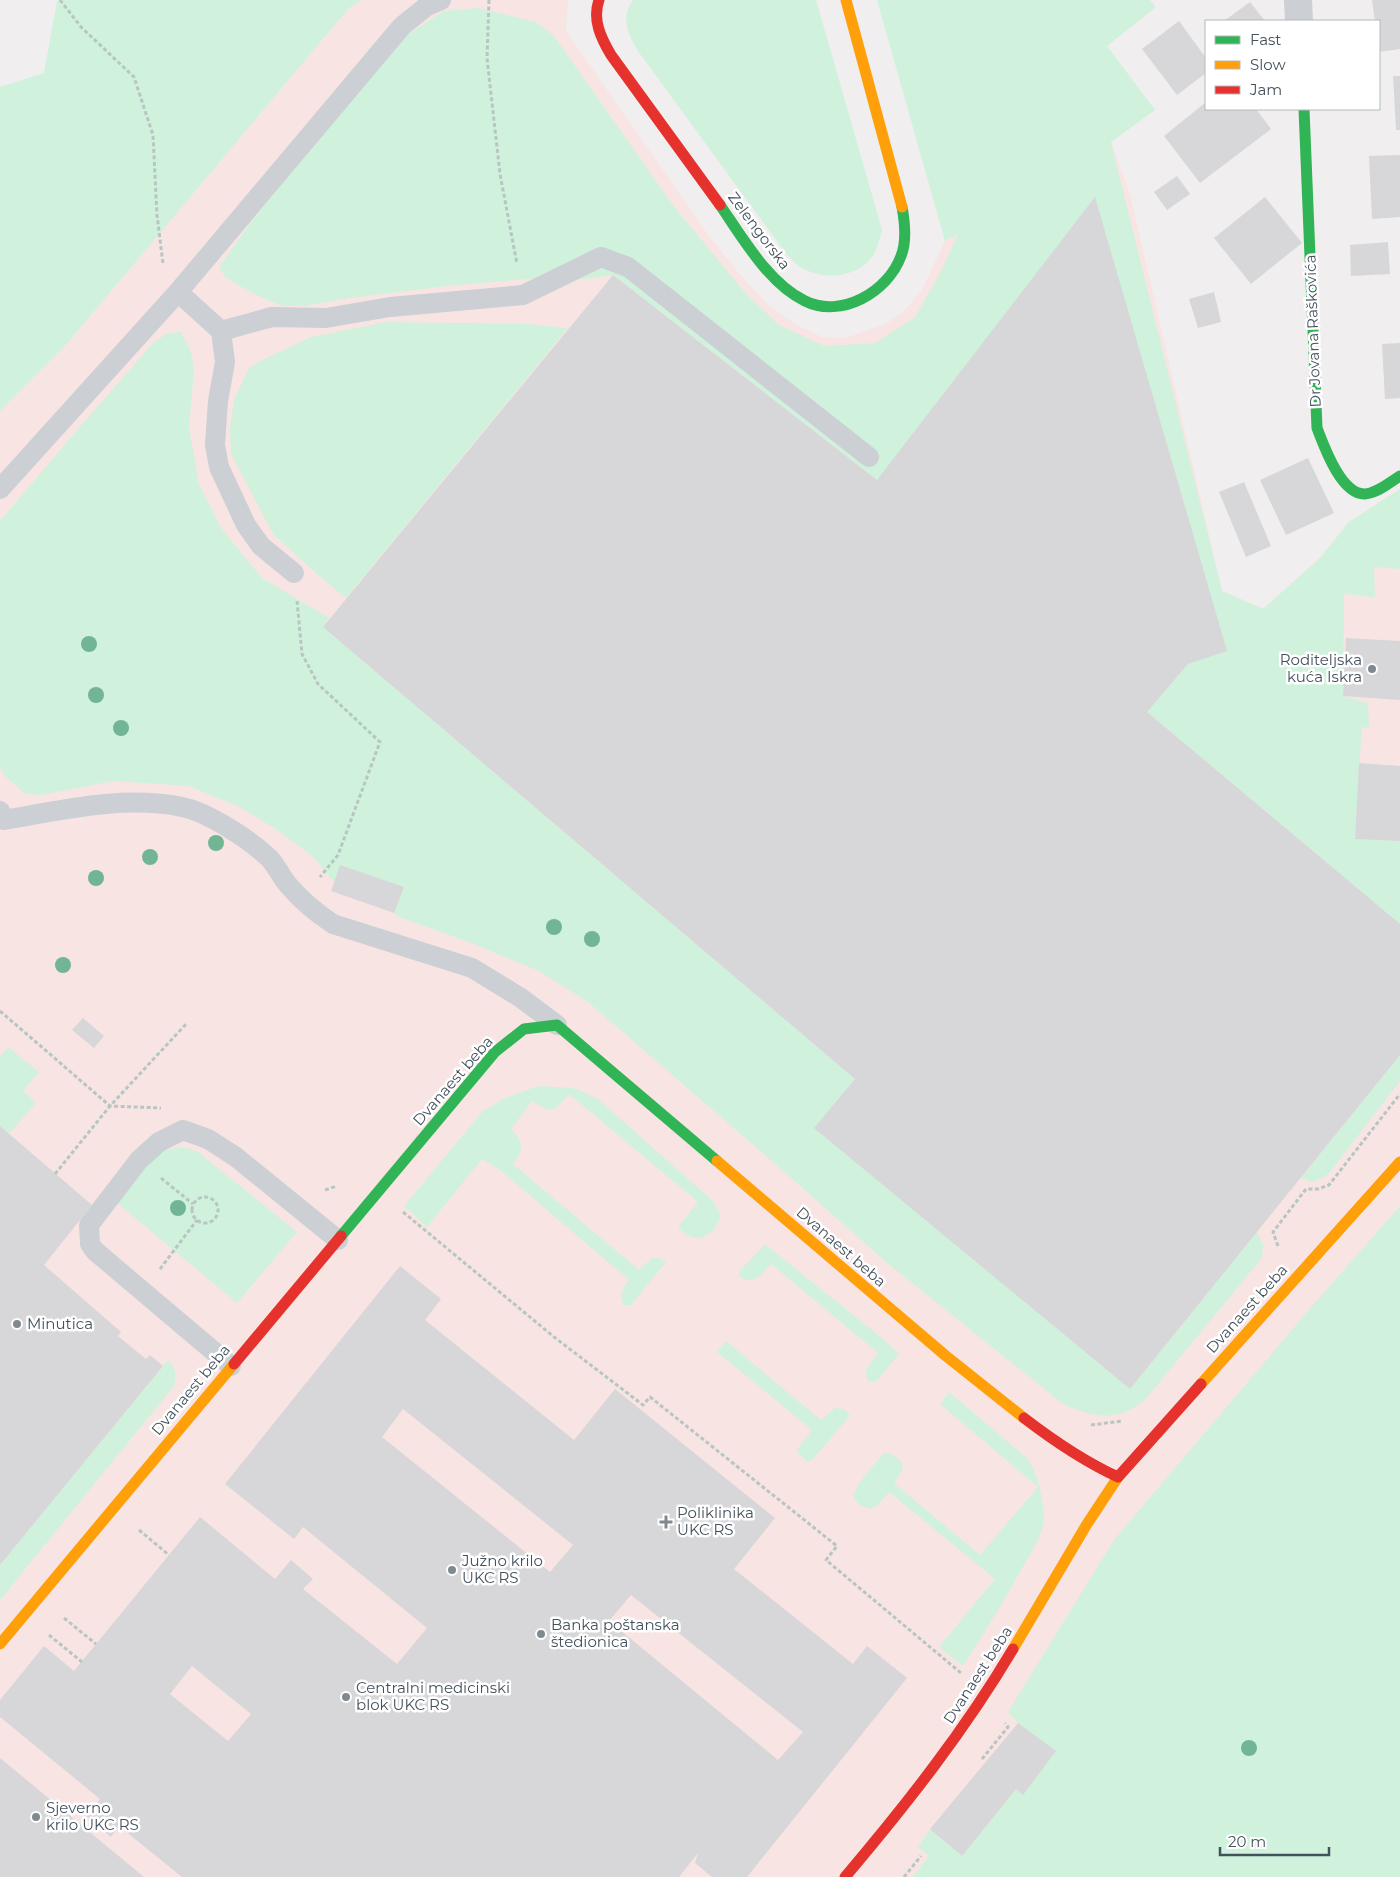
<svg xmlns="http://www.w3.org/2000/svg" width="1400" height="1877" font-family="Montserrat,sans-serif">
  <rect width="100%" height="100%" fill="#f0eeee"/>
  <!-- medical -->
  <path fill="#f8e5e3" d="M361,0H568L566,31L709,236L738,272L766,303L795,324L822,337L845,338L886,324L903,312L922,290L945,241L1111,142L1130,194L1222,591L1263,609L1320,558L1349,522L1400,489V1877H0V411L65,346L349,8Z"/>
  <!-- green -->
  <path fill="#d0f1dc" d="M61,0H361L349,8L65,346L0,411V87L44,73L57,1Z
    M633,0H816L882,230C880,237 878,245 875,252C861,278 825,281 802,268C796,265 792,259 787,255L638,51C628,34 620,18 633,0Z
    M877,0H1150L1156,7L1107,46L1155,110L1111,142L1222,591L1263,609L1320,558L1349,522L1400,489V569L1374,567L1375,597L1344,594L1343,696L1368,703L1369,728L1362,727L1355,838L1400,841V924L1147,712L1188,664L1226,651L877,480L613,275L586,279L538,278L447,286L342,299L305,306H282L254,294L225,277L219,267L252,221L346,104L405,36L444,11L478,8L536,22L554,36L675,208L747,295L779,325L824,346L875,343L915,317L940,273L958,234L945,241Z
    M386,322L528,324L568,328L346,598L318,575L273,534L231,454L230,428L234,400L249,368L260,361L311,337Z
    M181,332L191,352L194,369L189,427L199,484L221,528L262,578L329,618L323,627L855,1079L815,1128L1130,1389L1257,1232L1263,1245L1262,1258L1144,1401C1115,1422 1095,1418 1063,1404L886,1262L781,1169L588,1002L539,971L469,942L399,917L394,913L403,887L340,866L334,882L312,856L276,829L238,806L188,786L113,781L41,795L25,794L5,776L0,768V521L72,436L154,342L168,333Z
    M8,1047L39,1072L23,1091L36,1103L9,1134L0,1126V1056Z
    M1400,1055V1081L1331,1171L1324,1177L1312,1182L1301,1178Z
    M538,1086L574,1088L598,1099L714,1202L720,1215C718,1228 706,1242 691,1237C686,1235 682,1230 678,1227L698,1202L569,1094C552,1112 555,1115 532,1101L511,1129C524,1142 524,1149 513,1164L639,1270L652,1258H660L666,1262L631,1305H624C617,1295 623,1288 629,1280L500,1170L482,1159L427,1227L404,1206L483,1111L505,1098Z
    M177,1148H187L198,1152L297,1232L237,1303L116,1202L153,1157L165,1150Z
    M1400,1206V1877H912L929,1856L918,1847L930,1829L962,1856L1016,1789L1023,1795L1055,1751L1018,1723L1008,1712L1114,1540L1313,1305Z
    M765,1244L888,1343L899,1354L878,1380L869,1382C861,1370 872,1362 878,1353L771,1264C762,1273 753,1288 739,1276V1272Z
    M726,1341L821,1420L835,1408L845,1409L850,1416L813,1459L808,1462L798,1453V1448L812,1430L717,1352Z
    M168,1360C176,1369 177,1375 174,1386L0,1600V1565Z
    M949,1392L1028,1459C1038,1475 1048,1510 1042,1529C1038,1543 1028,1557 1021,1570C1003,1603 983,1635 963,1666L939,1647L995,1579L889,1492L877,1506L870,1509C864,1507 856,1504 854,1497C853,1486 877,1462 884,1453C893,1453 902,1459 903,1469L894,1483L980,1555L1038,1487L940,1404Z"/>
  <!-- building -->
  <path fill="#d7d6d9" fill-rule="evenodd" d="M1372,0H1400V49L1379,52V21H1375Z
    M1250,2L1265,21H1224Z
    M1179,21L1206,58V73L1177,95L1142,49Z
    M1393,76H1400V130H1396Z
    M1206,102V109H1256L1271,129L1200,183L1164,136Z
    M1400,155V217L1372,219L1369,156Z
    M1177,176L1190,194L1167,210L1154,192Z
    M1095,197L1227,651L1188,664L1147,712L1400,924V1055L1130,1389L814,1128L855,1079L323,627L613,275L877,480Z
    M1265,197L1302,243L1251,284L1214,238Z
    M1388,242L1390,274L1351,276L1350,245Z
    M1214,292L1221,322L1198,328L1189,299Z
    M1400,343V398L1385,399L1382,344Z
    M1308,458L1334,513L1286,535L1260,480Z
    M1244,482L1271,546L1246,557L1219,492Z
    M1346,638L1400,641V700L1343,696Z
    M1359,763L1400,766V841L1355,839Z
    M340,865L404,887L394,913L331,891Z
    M83,1018L104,1036L94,1048L72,1030Z
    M0,1126L92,1205L44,1265L121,1332L118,1336L146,1359L150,1355L163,1366L0,1565Z
    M400,1266L441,1299L425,1320L574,1440L615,1389L775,1518L734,1569L853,1664L867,1646L907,1678L747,1877H712L695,1863L698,1853L679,1877H182L119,1826L111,1837L86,1816L100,1799L0,1717V1700L44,1646L74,1671L200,1517L275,1579L291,1560L313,1579L303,1589L397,1664L427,1628L303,1527L294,1539L225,1484ZM403,1409L573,1545L550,1572L382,1437ZM631,1595L803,1732L778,1760L609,1621ZM192,1666L251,1714L228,1741L170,1694Z
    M1018,1723L1056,1751L1023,1795L1016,1789L962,1856L930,1829Z
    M0,1758L144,1877H0Z"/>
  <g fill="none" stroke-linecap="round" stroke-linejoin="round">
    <!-- path -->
    <path stroke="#b7c6c2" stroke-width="3" stroke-dasharray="4 2.5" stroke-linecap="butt" d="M60,0L81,27L134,77L153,135L157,215L163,264
      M489,0L487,58L500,174L517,264
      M297,601L302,654L318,684L380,742L338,855L320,877
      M0,1011L110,1106L161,1108
      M55,1174L110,1106L187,1023
      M161,1178L193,1204
      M325,1190L337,1186
      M192 1210a13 13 0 1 1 26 0a13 13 0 1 1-26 0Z
      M403,1212L554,1337L643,1405L650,1397L837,1546L826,1560L961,1673
      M1278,1246L1273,1232L1306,1189H1318L1329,1185L1400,1094
      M160,1269L197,1220
      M1091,1425L1122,1421
      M139,1530L169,1555
      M64,1618L96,1644
      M49,1635L82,1662
      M982,1759L1008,1727L1005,1723
      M904,1877L921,1856"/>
    <!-- lane -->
    <path stroke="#cccfd3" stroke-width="20" d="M178,292L221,331L272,317L326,318L390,307L523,295L601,257L628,267L869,457
      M221,331L225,362L218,401L215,445L219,467L246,525L261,546L294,573
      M0,489L178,292L402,26L427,6L441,0
      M0,811L4,820C62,810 124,795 182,807C208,812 252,841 270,859C278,868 282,879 290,887C302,901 318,914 333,924L472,968L521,998L557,1025
      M231,1366L95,1251L90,1244L89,1225L139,1160L159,1142L183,1130L208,1139L236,1157L338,1240"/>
    <!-- street -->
    <path stroke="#cccfd3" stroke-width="28" d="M1298,0L1299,21"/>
    <!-- fast -->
    <path stroke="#30b455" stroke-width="11" d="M1304,109L1317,428C1324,446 1341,495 1365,494C1378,493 1390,482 1400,476
      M720,205C742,237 769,284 805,301C841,319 888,292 901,256C907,241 905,223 902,207
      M341,1236L495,1052L524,1029L557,1025L717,1161"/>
    <!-- slow -->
    <path stroke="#ff9f0a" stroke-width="11" d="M846,0L902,207
      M717,1161L946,1356L1024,1418
      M1201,1384L1400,1162
      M0,1644L234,1364
      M1013,1649L1087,1524L1118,1477"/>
    <!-- jam -->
    <path stroke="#e5322d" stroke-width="11" d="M599,0C592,20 601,38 611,55L720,205
      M234,1364L341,1236
      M1024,1418C1054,1441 1083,1461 1118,1477L1201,1384
      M845,1877C906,1805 965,1730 1013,1649"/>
  </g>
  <!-- trees -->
  <g fill="#72b594">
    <circle cx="89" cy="644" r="8"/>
    <circle cx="96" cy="695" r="8"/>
    <circle cx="121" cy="728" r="8"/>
    <circle cx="216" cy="843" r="8"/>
    <circle cx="150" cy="857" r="8"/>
    <circle cx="96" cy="878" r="8"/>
    <circle cx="554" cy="927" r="8"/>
    <circle cx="592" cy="939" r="8"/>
    <circle cx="63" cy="965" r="8"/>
    <circle cx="178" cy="1208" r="8"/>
    <circle cx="1249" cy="1748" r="8"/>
  </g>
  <!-- markers -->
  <g fill="#808890" stroke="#fff" stroke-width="2">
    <circle cx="1372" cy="669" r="5"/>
    <circle cx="17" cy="1324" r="5"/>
    <path d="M663.5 1514.5h5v5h5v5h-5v5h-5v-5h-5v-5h5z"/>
    <circle cx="452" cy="1570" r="5"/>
    <circle cx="541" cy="1634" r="5"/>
    <circle cx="346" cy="1697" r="5"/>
    <circle cx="36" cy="1817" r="5"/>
  </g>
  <g text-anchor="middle" stroke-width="5" stroke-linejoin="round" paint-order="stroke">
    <!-- street labels -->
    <g font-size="15" fill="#43515d" stroke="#fff">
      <text transform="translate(759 231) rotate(53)" y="5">Zelengorska</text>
      <text transform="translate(1313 331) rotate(-92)" y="5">Dr Jovana Raškovića</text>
      <text transform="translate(453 1081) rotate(-49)" y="5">Dvanaest beba</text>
      <text transform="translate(841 1247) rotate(41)" y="5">Dvanaest beba</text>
      <text transform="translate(1247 1309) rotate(-48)" y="5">Dvanaest beba</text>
      <text transform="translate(191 1390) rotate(-50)" y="5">Dvanaest beba</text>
      <text transform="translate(978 1675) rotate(-57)" y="5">Dvanaest beba</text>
    </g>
    <!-- poi labels -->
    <g font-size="15" fill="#43515d" stroke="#fff" text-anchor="start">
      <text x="1362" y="665" text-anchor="end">Roditeljska<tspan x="1362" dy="17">kuća Iskra</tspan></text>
      <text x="27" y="1329">Minutica</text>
      <text x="677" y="1518">Poliklinika<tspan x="677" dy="17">UKC RS</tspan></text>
      <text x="462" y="1566">Južno krilo<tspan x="462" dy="17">UKC RS</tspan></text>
      <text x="551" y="1630">Banka poštanska<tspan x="551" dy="17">štedionica</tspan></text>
      <text x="356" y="1693">Centralni medicinski<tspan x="356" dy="17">blok UKC RS</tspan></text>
      <text x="46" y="1813">Sjeverno<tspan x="46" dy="17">krilo UKC RS</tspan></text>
    </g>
  </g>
  <!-- legend -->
  <rect x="1205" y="20" width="175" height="90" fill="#ffffff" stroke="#b4b9be"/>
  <rect x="1215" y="36" width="25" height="8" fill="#30b455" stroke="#b4b9be"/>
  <text x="1250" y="45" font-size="15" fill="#43515d">Fast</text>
  <rect x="1215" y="61" width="25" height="8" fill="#ff9f0a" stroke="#b4b9be"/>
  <text x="1250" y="70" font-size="15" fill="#43515d">Slow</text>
  <rect x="1215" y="86" width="25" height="8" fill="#e5322d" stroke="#b4b9be"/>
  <text x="1250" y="95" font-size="15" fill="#43515d">Jam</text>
  <!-- scale -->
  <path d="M1220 1847v8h109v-8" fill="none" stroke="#43515d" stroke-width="2.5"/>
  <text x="1228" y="1847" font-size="15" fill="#43515d" stroke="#ffffff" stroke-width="4" paint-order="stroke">20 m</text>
</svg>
